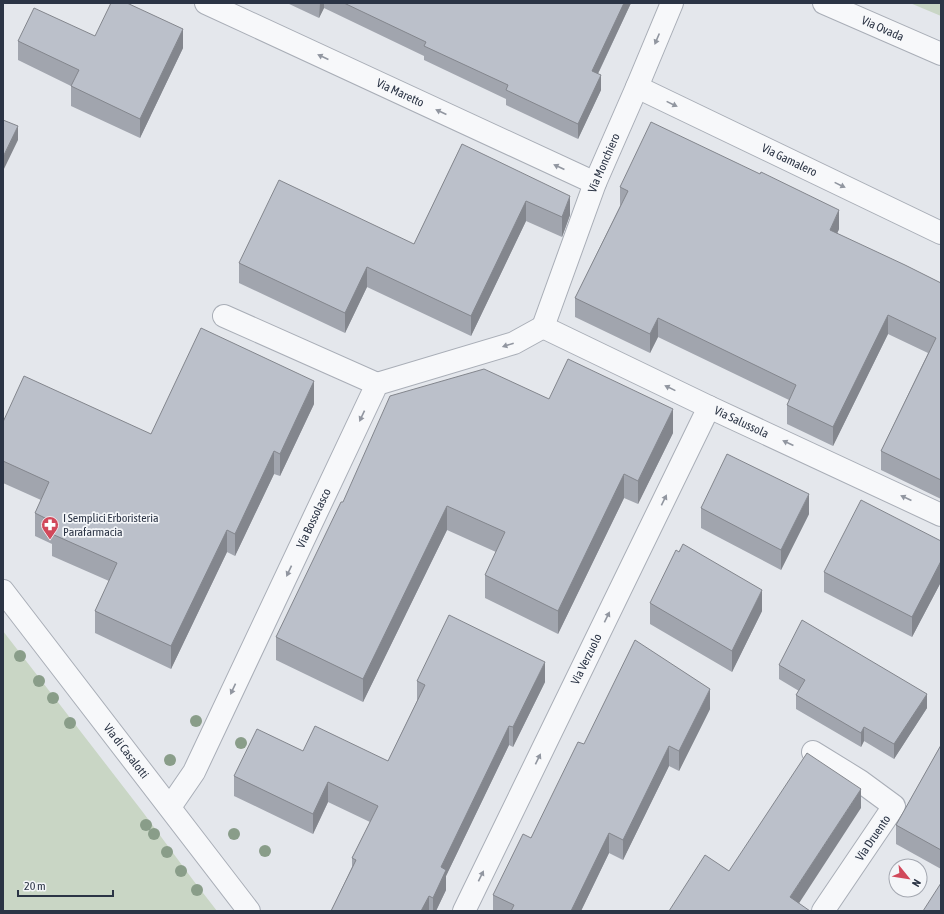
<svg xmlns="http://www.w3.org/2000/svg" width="944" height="914" font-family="'Asap Condensed',sans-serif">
  <rect width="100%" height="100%" fill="#e4e7ec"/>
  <!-- green -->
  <path fill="#c9d6c5" d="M910,3H941V16Z
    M3,631L142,811L193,880L217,911H3Z"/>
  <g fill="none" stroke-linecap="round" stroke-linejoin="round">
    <defs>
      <g id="minor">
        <path id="s1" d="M206,3L595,183"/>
        <path id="s2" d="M824,3L941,54"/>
        <path id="s3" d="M637,87L941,233"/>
        <path d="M224,316L377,384"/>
        <path id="s4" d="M543,327L709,407L941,515"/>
        <path id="s5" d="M543,327L595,183L637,87L672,3"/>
        <path d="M813,752L860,781L894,806L823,911"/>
        <path id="s6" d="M170,807L194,772L377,384L514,343L543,327"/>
        <path id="s7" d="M464,911L709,407"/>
      </g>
      <g id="tertiary">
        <path id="s8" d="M3,591L249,911"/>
      </g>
    </defs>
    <!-- minor casing -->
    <use href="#minor" stroke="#a9aeb7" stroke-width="24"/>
    <!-- tertiary casing -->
    <use href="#tertiary" stroke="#a9aeb7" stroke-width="24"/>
    <!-- minor -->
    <use href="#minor" stroke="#f7f8fa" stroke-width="22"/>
    <!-- tertiary -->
    <use href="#tertiary" stroke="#f7f8fa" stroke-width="22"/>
  </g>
  <!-- trees -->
  <g fill="#899d89">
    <circle cx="20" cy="656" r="6"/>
    <circle cx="39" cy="681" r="6"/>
    <circle cx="53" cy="698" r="6"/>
    <circle cx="196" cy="721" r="6"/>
    <circle cx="70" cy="723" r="6"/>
    <circle cx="241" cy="743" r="6"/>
    <circle cx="170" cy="760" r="6"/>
    <circle cx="146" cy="825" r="6"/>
    <circle cx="154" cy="834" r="6"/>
    <circle cx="234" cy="834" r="6"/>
    <circle cx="265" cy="851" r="6"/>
    <circle cx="167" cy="852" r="6"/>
    <circle cx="181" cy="871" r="6"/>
    <circle cx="197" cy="890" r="6"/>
  </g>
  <!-- wall -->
  <path fill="#a1a5ae" d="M287,3H631L598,74L601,90L578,139L506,105V99L424,60V56L324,8L319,18Z
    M95,36L183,48L140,138L71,106V86L18,60V41Z
    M462,144L570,215L562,237L526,221L471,336L367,287L345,333L239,283V263L414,244Z
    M620,187L839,229L837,234L941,283V499L881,470V451L928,353L888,334L833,446L787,424V405L789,400L658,337L650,353L575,317V298L620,206Z
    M549,399L673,433L638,504L624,498L558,634L485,598V575L496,552L447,530L363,702L276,660V637L343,502Z
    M314,404L280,476L274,474L235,556L227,552L171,669L95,633V611L109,581L52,556V544L35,536V513L41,500L3,483V422L151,434Z
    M701,508L809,514L781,570L701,528Z
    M941,541V582L912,637L824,592V572Z
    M650,603L762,611L732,672L650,624Z
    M779,665L927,708L894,759L864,741L861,747L796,709V695L799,691L779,679Z
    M417,681L545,682L513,747L509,745L446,876V890L436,911H331L352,867V858L370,822L328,802L313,834L234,796V776L303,751L388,761L417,701Z
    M710,709L679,771L669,766L623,860L609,853L581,911H493V895L531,838L584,744Z
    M941,745V869L896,844V825Z"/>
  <!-- shaded-wall -->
  <path fill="#83868d" d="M320,3H324V8L319,18Z
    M624,3H631L592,86V71Z
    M183,29V48L140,138V119Z
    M601,75V90L578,139V124Z
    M18,126V140L3,171V157Z
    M570,196V215L562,237V217Z
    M526,201V221L471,336V316Z
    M839,210V229L830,249V230Z
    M367,267V287L345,333V313Z
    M888,315V334L833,446V427Z
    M658,318V337L650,353V334Z
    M314,381V404L280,476V454Z
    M673,409V433L638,504V481Z
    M274,451V474L235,556V534Z
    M624,474V498L558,634V611Z
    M809,494V514L781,570V550Z
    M447,506V530L363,702V679Z
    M227,530V552L171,669V646Z
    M941,561V582L912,637V617Z
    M762,590V611L732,672V651Z
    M545,662V682L513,747V727Z
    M710,689V709L679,771V751Z
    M927,694V708L894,759V744Z
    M509,726V745L446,876V890L436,911H433V898L441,867Z
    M864,727V741L861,747V733Z
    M669,746V766L623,860V840Z
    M328,782V802L313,834V814Z
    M861,789V808L794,911L790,897Z
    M609,833V853L581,911H571Z
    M429,896V911H421Z"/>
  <!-- building -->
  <path fill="#bbc0ca" stroke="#83868d" d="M111,3H127L183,29L140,119L71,86L79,70L18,41L34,8L95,36Z
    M344,3H624L592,71L601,75L578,124L506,90L508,85L424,46L426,42Z
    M3,120L18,126L3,157Z
    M651,122L760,174L761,172L839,210L830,230L905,265L941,283V480L881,451L936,338L888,315L833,427L787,405L796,385L658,318L650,334L575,298L628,191L620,187Z
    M462,144L570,196L562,217L526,201L471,316L367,267L345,313L239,263L279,180L414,244Z
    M201,328L314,381L280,454L274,451L235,534L227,530L171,646L95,611L117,563L52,534L57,524L35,513L49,482L3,461V422L24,376L151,434Z
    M568,359L673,409L638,481L624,474L558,611L485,575L505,532L447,506L363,679L276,637L341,502H343L390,396L484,369L549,399Z
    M727,454L809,494L781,550L701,508Z
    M861,500L941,541V561L912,617L824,572Z
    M683,544L762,590L732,651L650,603L676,550L679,552Z
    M449,615L545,662L513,727L509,726L441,867L446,870L433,898L429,896L421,911H331L356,860L352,858L378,806L328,782L313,814L234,776L257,729L303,751L315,726L388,761L425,685L417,681Z
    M802,620L927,694L894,744L864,727L861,733L796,695L805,680L779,665Z
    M635,640L710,689L679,751L669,746L623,840L609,833L571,911H511L514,905L493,895L523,834L531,838L578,742L584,744Z
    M941,745V850L896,825Z
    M807,753L861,789L790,897L810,911H669L705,855L729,871Z
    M941,883V911H923Z"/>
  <!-- one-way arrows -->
  <defs><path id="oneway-solid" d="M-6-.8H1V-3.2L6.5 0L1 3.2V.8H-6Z"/></defs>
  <g fill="#9196a0">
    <use href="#oneway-solid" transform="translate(657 39) rotate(113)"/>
    <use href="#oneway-solid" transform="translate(323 57) rotate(-155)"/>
    <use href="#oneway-solid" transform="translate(672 104) rotate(26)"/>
    <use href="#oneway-solid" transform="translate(441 112) rotate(-155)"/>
    <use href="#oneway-solid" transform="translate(559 167) rotate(-155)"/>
    <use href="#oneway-solid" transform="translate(840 185) rotate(26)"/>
    <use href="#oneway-solid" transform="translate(508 345) rotate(162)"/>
    <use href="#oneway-solid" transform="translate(670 388) rotate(-154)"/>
    <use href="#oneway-solid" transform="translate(362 416) rotate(115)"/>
    <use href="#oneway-solid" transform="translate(788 443) rotate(-155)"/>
    <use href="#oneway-solid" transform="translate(906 498) rotate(-155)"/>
    <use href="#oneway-solid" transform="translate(664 500) rotate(-64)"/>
    <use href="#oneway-solid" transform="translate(289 571) rotate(115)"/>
    <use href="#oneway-solid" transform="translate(607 617) rotate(-64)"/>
    <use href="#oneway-solid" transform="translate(233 689) rotate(115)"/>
    <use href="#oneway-solid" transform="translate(538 759) rotate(-64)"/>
    <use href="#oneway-solid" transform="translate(481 876) rotate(-64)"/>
  </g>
  <!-- icons -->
  <defs>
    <symbol id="pharmacy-pin" viewBox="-11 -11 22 30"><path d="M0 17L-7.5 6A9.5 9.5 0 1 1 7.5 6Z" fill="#d1495b" stroke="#f4f6f9"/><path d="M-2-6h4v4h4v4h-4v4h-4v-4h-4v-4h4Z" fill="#fff"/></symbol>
  </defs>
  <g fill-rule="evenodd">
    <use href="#pharmacy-pin" x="40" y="515" width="20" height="27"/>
  </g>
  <g text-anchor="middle" stroke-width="3.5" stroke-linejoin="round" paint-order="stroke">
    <!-- street labels -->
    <g font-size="12" fill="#2b3445" stroke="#f4f6f9">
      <text dy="4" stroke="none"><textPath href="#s2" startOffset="64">Via Ovada</textPath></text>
      <text dy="4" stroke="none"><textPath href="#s1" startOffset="214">Via Maretto</textPath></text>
      <text dy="4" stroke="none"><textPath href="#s3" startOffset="169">Via Gamalero</textPath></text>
      <text dy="4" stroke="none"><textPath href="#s5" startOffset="175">Via Monchiero</textPath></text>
      <text dy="4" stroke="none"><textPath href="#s4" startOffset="220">Via Salussola</textPath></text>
      <text dy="4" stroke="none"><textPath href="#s6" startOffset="323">Via Bossolasco</textPath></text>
      <text dy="4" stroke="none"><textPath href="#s7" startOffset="280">Via Verzuolo</textPath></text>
      <text dy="4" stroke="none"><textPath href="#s8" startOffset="202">Via di Casalotti</textPath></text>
      <text transform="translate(873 838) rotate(-56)" y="4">Via Druento</text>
    </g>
    <!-- poi labels -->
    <g font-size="12" fill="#2b3445" stroke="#f4f6f9" text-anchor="start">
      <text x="63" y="522">I Semplici Erboristeria<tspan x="63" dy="14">Parafarmacia</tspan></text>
    </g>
  </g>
  <!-- border -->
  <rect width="944" height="914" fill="none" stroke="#2b3445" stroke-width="8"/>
  <!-- north arrow -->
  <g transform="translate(908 878) rotate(120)"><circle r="19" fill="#f4f6f9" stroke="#a4a8b1"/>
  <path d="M0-3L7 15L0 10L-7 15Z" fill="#d1495b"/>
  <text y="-6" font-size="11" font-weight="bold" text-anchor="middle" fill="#2b3445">N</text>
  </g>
  <!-- scale -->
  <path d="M18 890v6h95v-6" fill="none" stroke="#2b3445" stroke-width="2"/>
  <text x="24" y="890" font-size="12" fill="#2b3445" stroke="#f4f6f9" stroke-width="3" paint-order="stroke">20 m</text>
</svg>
